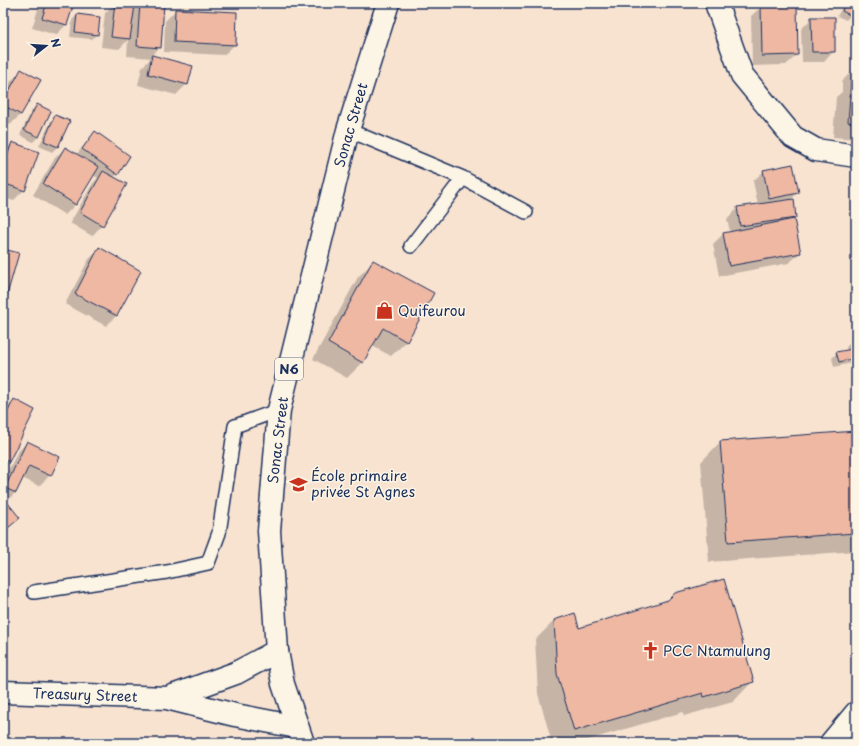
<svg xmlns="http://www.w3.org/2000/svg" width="859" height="746" font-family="'Playpen Sans',sans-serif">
  <rect width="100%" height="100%" fill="#f8e3d1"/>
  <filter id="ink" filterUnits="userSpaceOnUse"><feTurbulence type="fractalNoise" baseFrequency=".025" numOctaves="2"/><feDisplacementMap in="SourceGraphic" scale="8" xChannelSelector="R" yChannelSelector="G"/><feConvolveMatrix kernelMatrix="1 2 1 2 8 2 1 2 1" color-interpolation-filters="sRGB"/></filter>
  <g filter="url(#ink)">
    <!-- shadow -->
    <path fill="#0003" d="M40,3H73L66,25L56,35L32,28Z
      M98,3H152L160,47L151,56L192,66L187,84L176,95L138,85L142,67L151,58L127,56L128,40L119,49L101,47L105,13L113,5Z
      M845,3L856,5L851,15L846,20L837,16Z
      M762,6L797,55L786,65L752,66L751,16Z
      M176,10L235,44L224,55L164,52L165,21Z
      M77,15L97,34L92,39L70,37L72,20Z
      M812,18L834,51L824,62H802L801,29Z
      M856,67V139L833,137L836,97L842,92V81Z
      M22,70L40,81L20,115L10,125L3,121V96L11,81Z
      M37,105L50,112L38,137L33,142L20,135L32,110Z
      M56,116L57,147L52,152L39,146L51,121Z
      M95,132L117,174L113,178L102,225L92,236L70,223L93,183L98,178L93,175L76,204L65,215L33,195L55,158L65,148L76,155Z
      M12,143L24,190L13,201L3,197V153Z
      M764,171L798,192L790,201L795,217L793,219L800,253L789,263L719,276L713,244L723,234L730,232L727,219L738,208L758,205L753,181Z
      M100,249L140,271L116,316L106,326L65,304L89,259Z
      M373,262L407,341L391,356L372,346L362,363L347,378L313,359L358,277Z
      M856,341V362L834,367L832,358L837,353L847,351L846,347L851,342Z
      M14,401L34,411L8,462L3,467V412Z
      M856,432V551L709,562L701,462L720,442Z
      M27,442L50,475L39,486L22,478L15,493L6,502L19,518L3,532V481L17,453Z
      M554,621L579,629L752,682L733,702L684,716L683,712L578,743H552L538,694L535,640Z"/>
    <!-- building -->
    <path fill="#eeb8a3" stroke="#1b2f5e" d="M47,3H74L67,25L42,18Z
      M115,3L135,5L130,39L111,37Z
      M140,3L164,4L161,48L137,46Z
      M845,3L856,4L852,16L842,11Z
      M761,5H797L798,55L762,56Z
      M175,9L237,12L236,45L174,42Z
      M77,14L100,17L98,35L75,32Z
      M811,17H835V52H812Z
      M152,55L193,66L188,85L148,74Z
      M21,69L41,80L21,115L3,105V102Z
      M851,81H856V123L848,122Z
      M37,104L51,111L39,137L24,130Z
      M55,115L70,121L58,147L44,141Z
      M3,125L6,126L3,140Z
      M95,131L130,156L118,175L82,149Z
      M12,142L39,152L25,191L3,183V168Z
      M65,147L99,167L76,205L43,184Z
      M793,164L799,193L769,199L763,170Z
      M103,171L127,184L103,226L80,212Z
      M794,199L796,218L740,226L737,207Z
      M794,219L801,253L729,266L723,233Z
      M99,247L141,271L117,316L75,294Z
      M3,249L19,253L5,302L3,301Z
      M373,260L434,293L407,342L383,328L363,363L328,343Z
      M856,340V358L839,362L836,352L852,349L851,341Z
      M14,399L35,410L9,462L3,459V421Z
      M856,431V533L728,542L720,441Z
      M27,441L60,457L51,476L29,466L16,493L5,488Z
      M3,497L20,518L3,532Z
      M724,579L754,682L704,697L703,693L574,731L557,674L554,620L575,613L579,628L668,600L675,593Z"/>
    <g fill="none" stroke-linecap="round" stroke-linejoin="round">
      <defs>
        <path id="service" d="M348,130L463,178L526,212
          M411,246L463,178
          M34,592L167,572L208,563L219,533L235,426L279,410"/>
        <path id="minor" d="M716,3L742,75L793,137L816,150L856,156
          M831,743L856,713"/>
        <path id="secondary" d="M3,692L167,698L235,715L297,727
          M167,698L236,673L277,651"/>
        <path id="trunk" d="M303,743L283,684L277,651L269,531L279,410L348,130L388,3"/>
      </defs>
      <!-- service casing -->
      <use href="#service" stroke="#1b2f5e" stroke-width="16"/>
      <!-- minor casing -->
      <use href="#minor" stroke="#1b2f5e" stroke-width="25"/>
      <!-- secondary casing -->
      <use href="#secondary" stroke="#1b2f5e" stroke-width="25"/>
      <!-- trunk casing -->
      <use href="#trunk" stroke="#1b2f5e" stroke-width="25"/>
      <!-- service -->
      <use href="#service" stroke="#fcf5e5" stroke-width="13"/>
      <!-- minor -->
      <use href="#minor" stroke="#fcf5e5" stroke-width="22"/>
      <!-- secondary -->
      <use href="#secondary" stroke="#fcf5e5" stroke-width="22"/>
      <!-- trunk -->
      <use href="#trunk" stroke="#fcf5e5" stroke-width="22"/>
    </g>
  </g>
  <!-- icons -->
  <defs>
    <symbol id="shop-bare" viewBox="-9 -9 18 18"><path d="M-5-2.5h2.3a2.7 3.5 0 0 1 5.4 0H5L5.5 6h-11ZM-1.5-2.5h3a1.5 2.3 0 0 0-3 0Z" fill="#c8321e" stroke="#fcf5e5" stroke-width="2.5" paint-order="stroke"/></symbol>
    <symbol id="school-bare" viewBox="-9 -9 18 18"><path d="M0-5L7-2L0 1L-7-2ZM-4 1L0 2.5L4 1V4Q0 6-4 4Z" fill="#c8321e" stroke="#fcf5e5" stroke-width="2.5" paint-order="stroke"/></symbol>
    <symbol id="church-bare" viewBox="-9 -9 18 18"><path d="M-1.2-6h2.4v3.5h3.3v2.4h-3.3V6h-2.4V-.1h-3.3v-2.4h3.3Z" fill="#c8321e" stroke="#fcf5e5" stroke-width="2.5" paint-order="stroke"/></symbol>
  </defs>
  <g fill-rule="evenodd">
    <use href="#shop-bare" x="372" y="298" width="25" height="25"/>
    <use href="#school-bare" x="286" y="472" width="25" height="25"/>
    <use href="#church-bare" x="638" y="638" width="25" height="25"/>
  </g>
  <g text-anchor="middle" stroke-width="3" stroke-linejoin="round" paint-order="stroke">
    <!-- shield labels -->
    <rect fill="#fcf5e5" stroke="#5e6a86" stroke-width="1" x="275" y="358" width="28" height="22" rx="3"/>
    <g font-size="13" font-weight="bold" fill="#1b2f5e">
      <text x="289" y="374">N6</text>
    </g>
    <!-- street labels -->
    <g font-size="14" fill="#1b2f5e" stroke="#fcf5e5">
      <text transform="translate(351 125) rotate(-74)" y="5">Sonac Street</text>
      <text transform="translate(278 440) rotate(-83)" y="5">Sonac Street</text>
      <text transform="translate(85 695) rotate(2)" y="5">Treasury Street</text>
    </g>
    <!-- poi labels -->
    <g font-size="14" fill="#1b2f5e" stroke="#fcf5e5" text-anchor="start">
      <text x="398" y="316">Quifeurou</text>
      <text x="311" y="481">École primaire<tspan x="311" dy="16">privée St Agnes</tspan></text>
      <text x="663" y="656">PCC Ntamulung</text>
    </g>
  </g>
  <!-- margin -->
  <rect width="859" height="746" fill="none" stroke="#fcf5e5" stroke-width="16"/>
  <rect x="8" y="8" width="843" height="730" fill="none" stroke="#1b2f5e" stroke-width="1.5" filter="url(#ink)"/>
  <!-- north arrow -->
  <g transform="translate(46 46) rotate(73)" stroke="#fcf5e5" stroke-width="3" paint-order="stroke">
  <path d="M0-3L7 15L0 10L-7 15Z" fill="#1b2f5e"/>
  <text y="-6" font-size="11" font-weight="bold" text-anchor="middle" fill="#1b2f5e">N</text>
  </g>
</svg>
